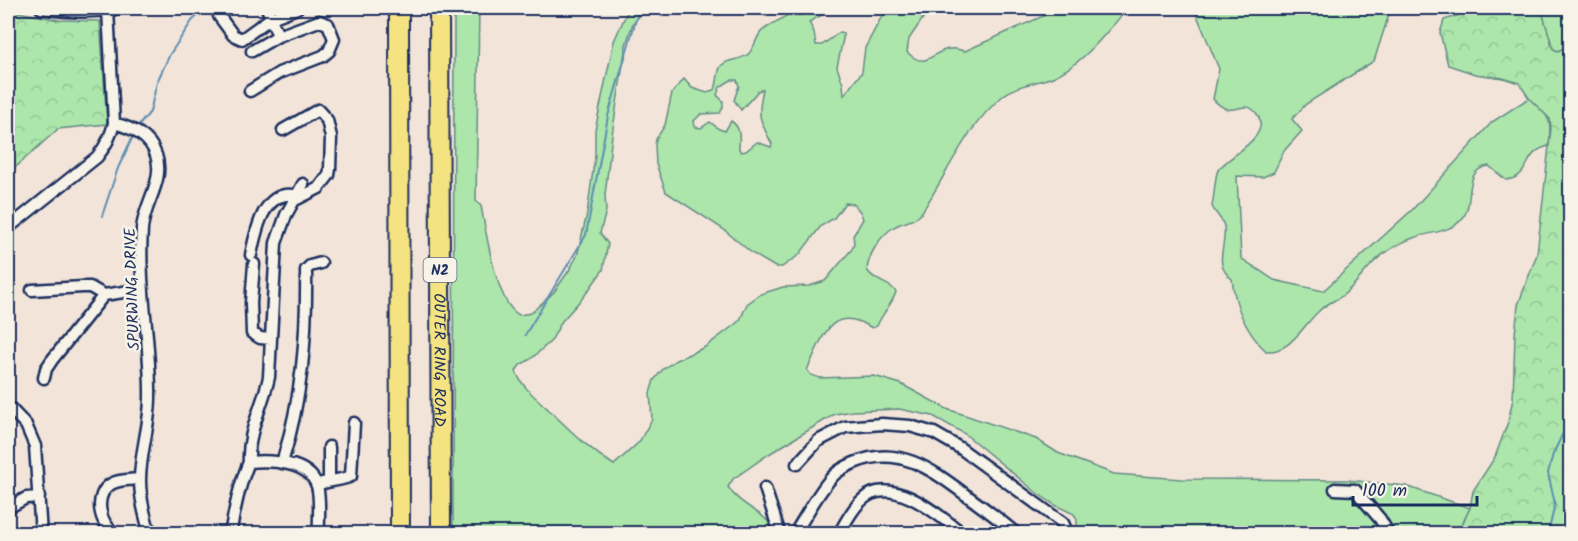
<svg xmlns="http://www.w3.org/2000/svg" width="1578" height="541" font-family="Kalam,sans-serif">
  <defs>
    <pattern id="forest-crowns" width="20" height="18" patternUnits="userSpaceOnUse" patternTransform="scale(1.5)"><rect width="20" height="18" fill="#ace6ab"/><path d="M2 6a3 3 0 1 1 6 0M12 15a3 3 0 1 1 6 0" fill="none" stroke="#93c696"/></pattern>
  </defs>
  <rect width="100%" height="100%" fill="#f2e4d9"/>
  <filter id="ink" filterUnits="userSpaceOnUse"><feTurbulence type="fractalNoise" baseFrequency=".0167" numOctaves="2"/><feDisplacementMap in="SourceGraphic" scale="12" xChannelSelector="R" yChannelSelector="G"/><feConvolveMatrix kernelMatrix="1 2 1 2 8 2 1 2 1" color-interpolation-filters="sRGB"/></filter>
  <g filter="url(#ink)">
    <!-- grass -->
    <path fill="#ace6ab" stroke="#648a84" stroke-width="1.5" fill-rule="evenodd" d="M454,8H479L476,201L481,206C486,231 496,304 519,315L531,313L554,292L570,269L577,256L587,214L595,156V130L614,41L629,8H647L633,23L626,45L612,135L605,195L606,211L600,233L608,244L603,270L585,295L562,321L551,341L531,359L520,365L516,371C521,387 538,399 549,410C572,432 586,447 614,465L639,442L652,419L650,393L654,380L663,369L676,360L705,347L733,326L740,320L747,304L761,294L783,287L809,286L825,281L852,249L854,243L853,236L863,219L861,213L854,204L845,203L834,218L821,226L799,255L782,267H775L753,254L723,229L666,192L656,164L655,145L656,139L665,125L672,93L684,79L692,88L707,93L715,89C718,82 717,72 721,66C728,58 739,61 747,55C754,51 755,39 761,32C766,27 782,19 789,14C801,13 801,20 812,8H827L822,15L809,22L814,32L816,45H822L840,32L843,33V39L837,67L843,84L844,95L862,72L865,48L882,16L890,8H930L909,39L907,52C927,72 932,50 950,49C954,48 960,50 965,51L1061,8H1129C1104,33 1088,60 1055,76C1039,83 1018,84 1004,95C965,127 947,175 920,215C911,223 903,221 894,227C880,236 869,253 867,270C875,283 890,282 896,292C892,305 882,313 877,326L872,328C830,302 823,338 807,370L811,375L820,378L874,376L901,384L947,409L1036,439L1058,453L1114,474L1182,479L1348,480L1406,486L1470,508L1458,533H1077V519L1074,514L1055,505L1037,493L965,434L933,416L899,409L853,411L835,414L769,454L733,479L728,487C742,509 765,510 776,533L453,534ZM731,80H737L739,86L734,100L741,110L758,91L763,89C757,117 759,119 772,144L771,147L757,142L746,151L741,152L739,149C739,139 742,128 731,121L725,131L719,129L710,122L701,128L695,127L694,121L701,114L720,113L723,107V101L717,95L720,87Z
      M1194,8H1391L1374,61L1306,104L1292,119L1302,131L1284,151L1274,172L1263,177L1237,176L1241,258L1274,280L1323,291L1413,209L1492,122L1529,98C1550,117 1552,118 1549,146C1521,152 1533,177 1506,180L1489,166C1461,169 1476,203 1462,219C1451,232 1432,232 1416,237C1407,240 1395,246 1388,251C1369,262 1359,283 1342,296C1335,301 1325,304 1319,311C1303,325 1291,353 1266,351C1246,332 1235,306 1232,279C1212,263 1227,248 1224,226C1222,218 1215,214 1212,206C1214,198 1215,175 1218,170C1228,156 1273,136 1257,114C1243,95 1234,123 1213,99L1219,69Z
      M1539,8H1570V45L1558,51L1553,49L1543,15Z"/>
    <!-- forest -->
    <path fill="url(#forest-crowns)" stroke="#648a84" stroke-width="1.5" d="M1461,8H1539L1543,15L1553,49L1558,51L1570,45V533H1458L1470,508L1473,491L1495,457L1508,422L1513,399L1515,335L1518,305L1537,254L1551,128L1550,119L1529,98L1519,83L1503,78L1475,74L1448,65L1440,33L1444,20L1457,16Z
      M8,10L59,20L100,21L107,124L58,129L8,174Z"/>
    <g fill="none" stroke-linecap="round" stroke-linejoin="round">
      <!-- stream -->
      <path stroke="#5d8eb2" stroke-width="2" d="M136,129L150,112L157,82L170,54L192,21L205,8
        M102,216L118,168L134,134
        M525,335L586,235L608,116L637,16L643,8
        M1548,534L1555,504L1548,473L1553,454L1566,427L1570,408"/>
      <defs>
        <path id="street" d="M41,8C67,12 95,13 120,8
          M267,8L278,36
          M219,16L233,35L242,39L271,18L297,8
          M250,91L279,73L323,56L329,51L334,39L328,24L319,21L278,36L252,51
          M114,123C132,128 150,136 156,155C165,181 144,203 142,229C138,286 151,342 150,398C150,426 140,452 140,480C140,498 145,516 150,534
          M283,130L318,110L327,120L331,137L330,169L329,175L319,188L295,200
          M8,228L97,157C106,146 111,137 114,123L108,10
          M251,255C256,230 264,187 298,196
          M254,264L251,303L252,333L260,338L271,339
          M32,290L83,287H90L104,295
          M44,378L46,369L52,360L104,295L143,289
          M8,406L26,425L35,446L41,534
          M329,447V480
          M249,462C247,432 263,406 269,377L276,243L286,215L303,184
          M282,463C302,398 307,338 306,270L310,266L321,263
          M797,464L818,441L845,427L882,424L910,426L934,433L960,448L1063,523L1068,534
          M317,485C328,480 341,481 351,476L354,423
          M765,488L780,534
          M1335,489L1355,490L1380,519L1389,534
          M8,508L26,498L39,497
          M798,528C809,511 820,489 834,475C840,469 847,466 854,463C898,444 931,469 966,495C983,507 1000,520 1017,534
          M116,534C99,525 93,495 111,484C119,479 131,480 140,479
          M230,534C235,509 239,485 249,462C270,460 309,461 317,486C321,499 318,519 319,534
          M839,534C845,523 851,511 860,502C889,471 939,515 963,534"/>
        <g id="highway">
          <path d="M399,8L400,534"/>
          <path id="s1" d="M439,8L441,534"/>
        </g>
      </defs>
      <!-- street casing -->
      <use href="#street" stroke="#1b2f5e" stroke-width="15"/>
      <!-- highway casing -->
      <use href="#highway" stroke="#1b2f5e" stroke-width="22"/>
      <!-- street -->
      <use href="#street" stroke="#f7f3e8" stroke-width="10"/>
      <!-- highway -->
      <use href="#highway" stroke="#f5e382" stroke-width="18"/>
    </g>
  </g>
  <g text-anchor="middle" stroke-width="5" stroke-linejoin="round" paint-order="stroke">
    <!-- shield labels -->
    <rect fill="#f7f3e8" stroke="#5d6a87" stroke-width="1.5" x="423.5" y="258" width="33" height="24" rx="4.5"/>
    <g font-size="15" font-weight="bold" fill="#1b2f5e">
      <text x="440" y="275">N2</text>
    </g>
    <!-- street labels -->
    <g font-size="16" fill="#1b2f5e" stroke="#f7f3e8">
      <text transform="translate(131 289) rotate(-92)" y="6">SPURWING DRIVE</text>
      <text dy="6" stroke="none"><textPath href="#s1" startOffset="352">OUTER RING ROAD</textPath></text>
    </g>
  </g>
  <!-- margin -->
  <rect width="1578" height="541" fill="none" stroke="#f7f3e8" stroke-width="30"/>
  <rect x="15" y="15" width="1548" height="511" fill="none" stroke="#1b2f5e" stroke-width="2" filter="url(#ink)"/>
  <!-- scale -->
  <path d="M1353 496v9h124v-9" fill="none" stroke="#1b2f5e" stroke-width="3"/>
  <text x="1362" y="496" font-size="18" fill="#1b2f5e" stroke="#f7f3e8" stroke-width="4.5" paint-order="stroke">100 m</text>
</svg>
